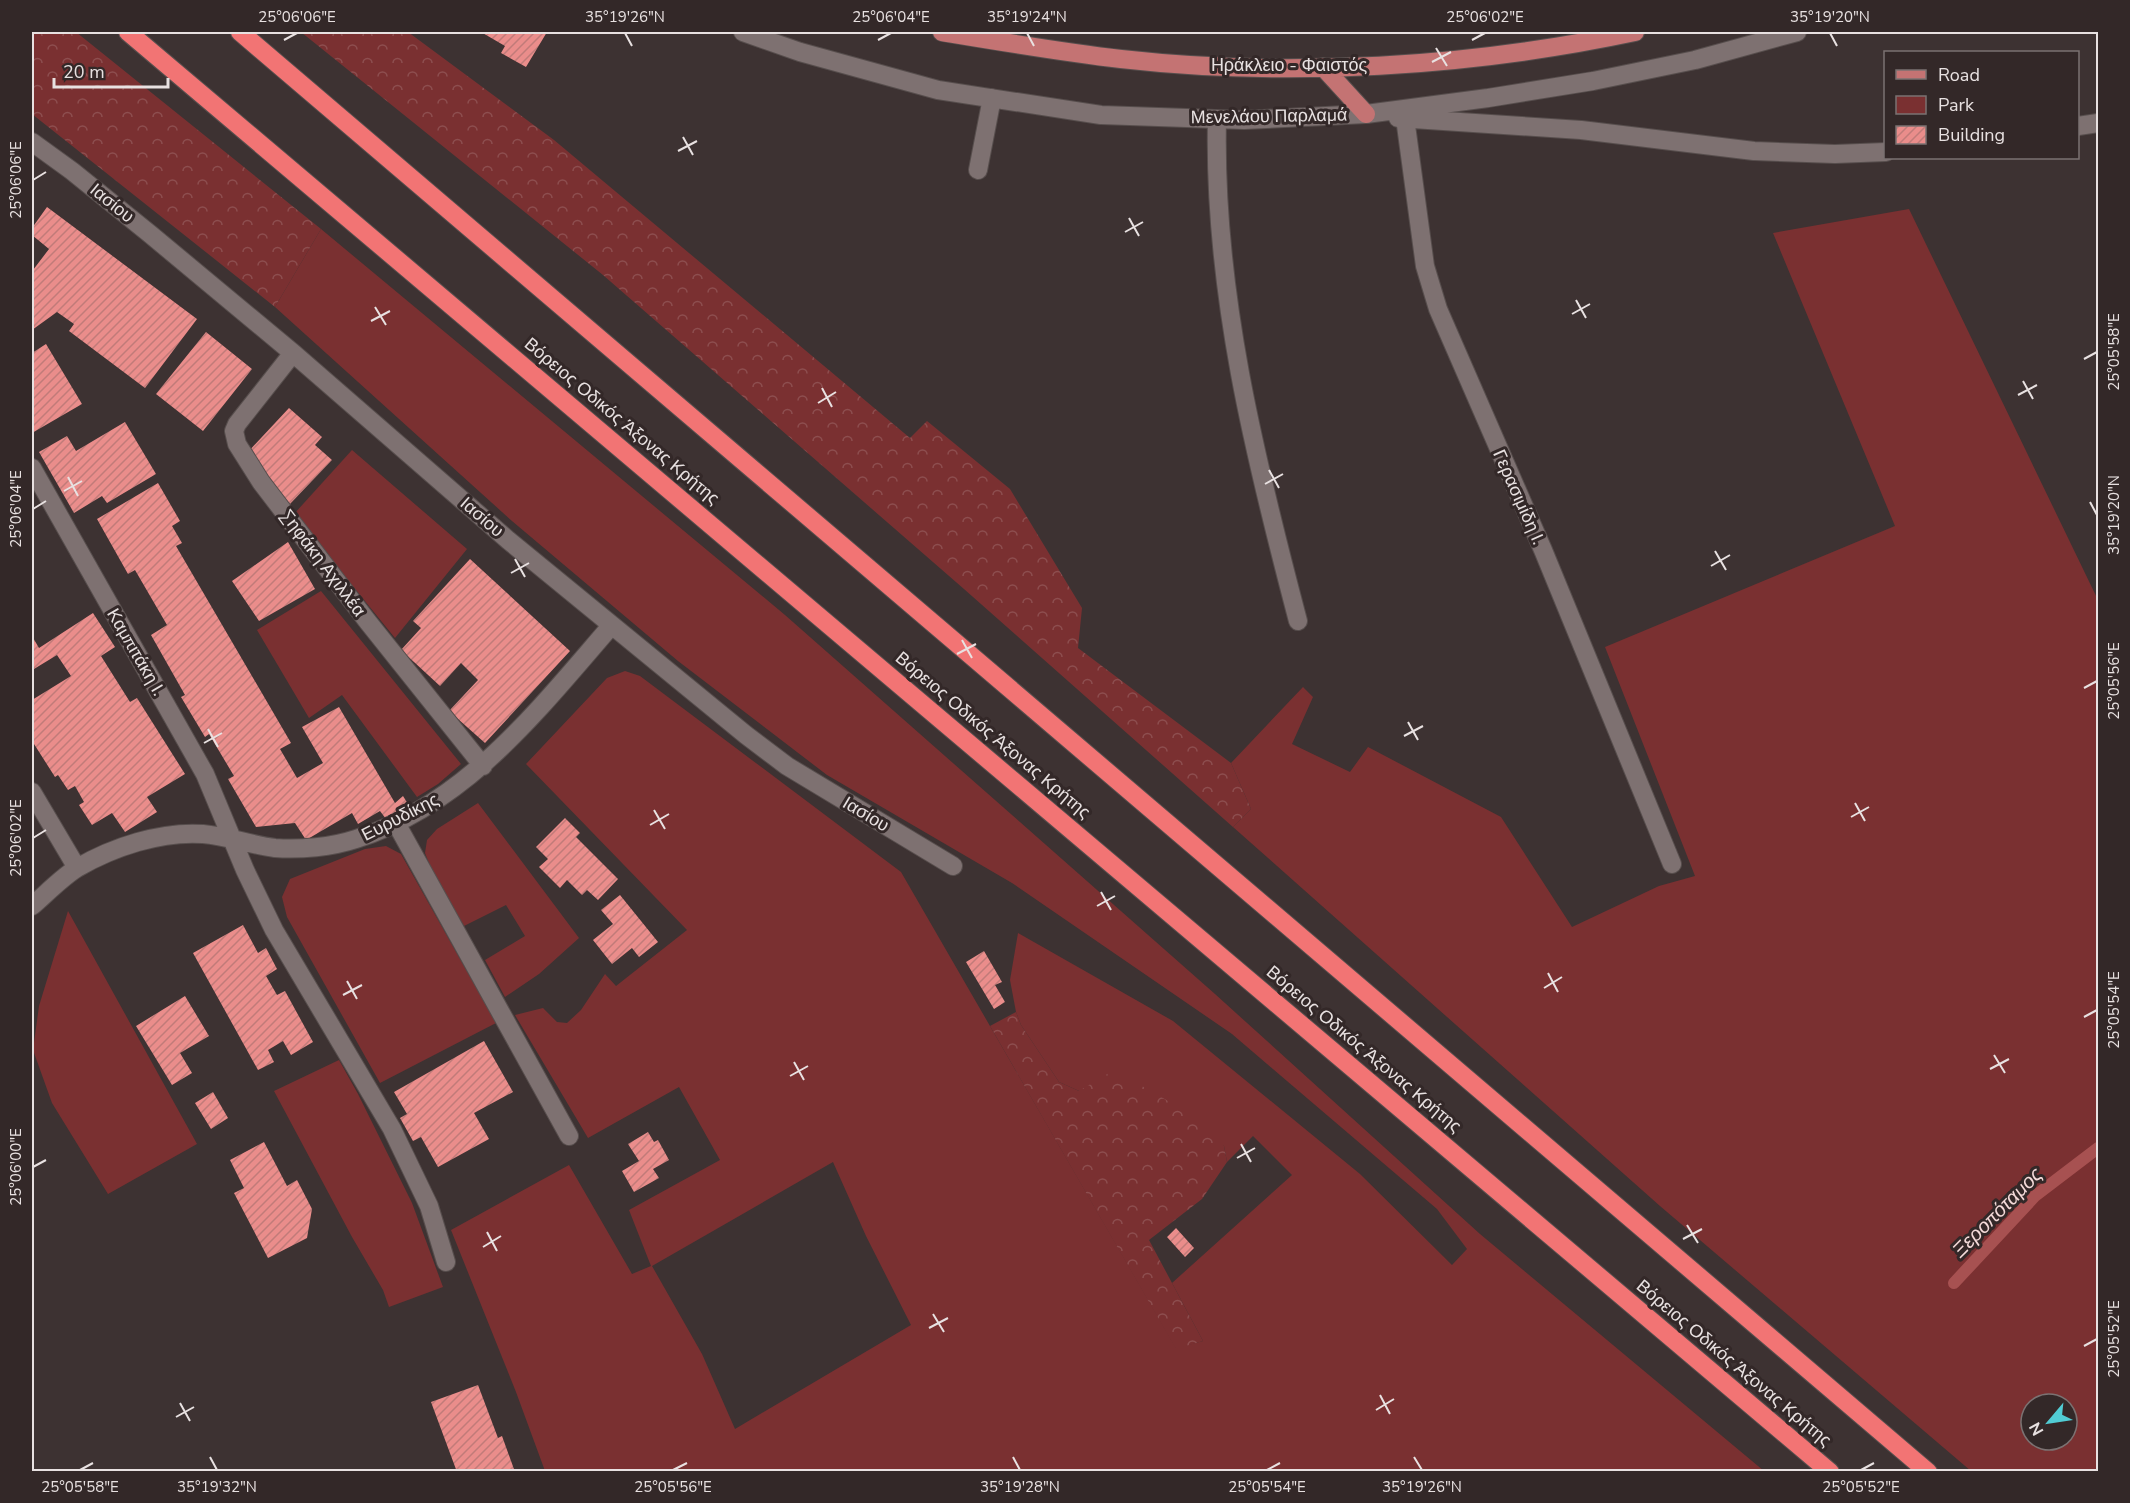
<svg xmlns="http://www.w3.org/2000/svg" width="2130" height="1503" font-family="'Nunito Sans',sans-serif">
  <defs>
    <pattern id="forest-crowns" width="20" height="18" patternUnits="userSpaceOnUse" patternTransform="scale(1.5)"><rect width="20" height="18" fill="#7a3031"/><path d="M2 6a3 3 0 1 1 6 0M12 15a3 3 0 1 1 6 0" fill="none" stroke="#8d4e4f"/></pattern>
    <pattern id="building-hatch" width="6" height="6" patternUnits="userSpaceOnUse" patternTransform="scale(1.5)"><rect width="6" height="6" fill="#ea8d8b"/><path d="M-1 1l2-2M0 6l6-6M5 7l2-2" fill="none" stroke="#c17b79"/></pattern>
  </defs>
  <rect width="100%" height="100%" fill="#3d3232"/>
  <!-- green -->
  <path fill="#7a3031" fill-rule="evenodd" d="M1909,209L2098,600V1471H1971L1660,1206L1233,827L1251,809L1231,763L1303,687L1313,697L1292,744L1350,772L1368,747L1501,817L1572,927L1659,886L1695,876L1605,647L1895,526L1773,233ZM2031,1404H2067V1440H2031Z
    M321,229L785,615L1215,994L1480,1234L1764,1471H545L516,1392L451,1230L569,1165L632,1274L651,1266L629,1210L720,1160L679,1087L588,1138L515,1015L543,1008L557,1022L567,1023L581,1010L605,974L616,986L687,930L526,764L607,678L625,671L640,676L901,872L1176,1348L1203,1341L1172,1283L1292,1175L1253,1136L1227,1162L1224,1146L1079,1091L1059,1082L1021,1025L1016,1012L1010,980L1018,933L1173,1021L1360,1174L1452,1265L1467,1249L1437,1209L1232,1034L1012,883L827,775L678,661L512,521L275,307ZM833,1162L866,1236L911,1325L735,1429L702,1354L652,1266Z
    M352,450L467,549L395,638L294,514Z
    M321,591L461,764L438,784L417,797L342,695L309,718L257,630Z
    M478,803L579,938L539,974L505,997L485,960L525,936L506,905L464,926L432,871L425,853L427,840L437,829Z
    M386,846L401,854L496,1023L380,1083L287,917L282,897L290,879L365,849Z
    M68,911L197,1144L108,1194L52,1103L33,1050L39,1006Z
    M339,1060L358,1094L412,1203L443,1287L389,1307L383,1290L352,1237L274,1091Z"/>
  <!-- forest -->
  <path fill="url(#forest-crowns)" d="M32,32H76L321,229L275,307L32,114Z
    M301,32H408L554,140L910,438L927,421L1010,489L1082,608L1078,648L1231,763L1251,809L1233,827L964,589L603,275Z
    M1016,1012L1021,1025L1059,1082L1079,1091L1114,1070L1189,1113L1224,1146L1227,1162L1202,1199L1149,1240L1203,1341L1176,1349L990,1026Z"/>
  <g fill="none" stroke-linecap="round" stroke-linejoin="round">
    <!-- stream -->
    <path stroke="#a75151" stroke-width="12" d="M1954,1283L2035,1196L2098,1148"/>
  </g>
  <!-- building -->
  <path fill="url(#building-hatch)" d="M481,32H547L526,67L501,53L505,46Z
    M47,207L197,319L145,388L69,331L74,324L57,312L32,330V268L33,270L49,249L32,235V228Z
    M206,332L252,369L203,431L156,394Z
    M46,344L82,404L32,433V353Z
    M289,408L322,437L315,445L332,460L289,505L247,453Z
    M125,422L156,474L107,503L102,496L74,513L39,452L67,436L76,451Z
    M158,483L180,521L172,526L182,543L176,546L291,743L280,749L297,778L323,763L302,727L339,707L395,803L403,796L408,804L386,819L380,811L358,824L352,813L306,840L295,823L256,827L228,779L234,776L209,734L205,737L181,697L185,695L151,635L167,625L135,570L128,574L97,519Z
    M288,542L315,589L259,621L232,581Z
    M470,559L570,651L485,743L449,711L478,680L461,663L440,686L401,650L421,628L413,621Z
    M93,613L115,647L101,656L130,702L137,698L185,774L147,797L157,812L125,832L112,813L92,825L79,805L84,802L75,786L68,790L58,775L55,777L34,744L32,745V700L71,676L57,655L34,669L32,666V636L39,648Z
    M565,818L580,833L576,837L618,879L598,900L587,890L582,895L567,880L560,888L539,867L548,859L536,847Z
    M620,895L658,942L639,957L632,948L612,964L593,940L613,924L601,910Z
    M243,925L258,953L266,948L277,969L266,976L277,995L285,991L313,1042L291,1055L283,1041L268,1050L274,1062L258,1070L193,953Z
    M984,951L1002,982L995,985L1005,1002L994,1009L966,962Z
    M185,996L209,1036L180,1053L192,1073L172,1085L136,1026Z
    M484,1041L513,1092L474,1113L489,1139L438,1167L421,1137L413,1141L400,1118L407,1114L394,1092Z
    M213,1092L228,1118L211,1129L195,1103Z
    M648,1132L654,1142L658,1140L669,1160L653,1169L659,1178L634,1192L622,1171L639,1161L628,1144Z
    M264,1142L287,1186L297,1180L312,1209L307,1238L268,1258L234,1193L244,1188L230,1160Z
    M1176,1228L1194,1248L1185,1257L1167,1237Z
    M478,1385L498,1438L502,1436L515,1472H457L431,1402Z"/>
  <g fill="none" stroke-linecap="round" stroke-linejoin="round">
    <defs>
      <path id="minor" d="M743,32L800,52L938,90L1101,115L1244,120L1366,114L1488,98L1593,81L1695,60L1797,32
        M1398,118L1581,130L1754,151L1835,154L1886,152
        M1405,118L1425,266L1438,309L1543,550L1672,864
        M1217,120C1213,289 1255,458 1298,621
        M2078,126L2098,123
        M32,142L72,171L150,234L293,353L508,540L746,735L787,766L953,866
        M978,170L992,98
        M293,353L237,424L234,431L237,444L261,482L368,622L483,766
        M32,468L205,774L245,870L274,930L392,1129L429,1206L446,1262
        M32,792L77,868
        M396,823L569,1136
        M32,906C46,894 61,878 77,868C113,847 161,831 203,834C227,836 251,845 275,848C300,850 332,847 356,839C466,804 538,710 611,626"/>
      <path id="major" d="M942,32C1002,42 1061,52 1121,59C1289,78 1470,67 1635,32
        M1323,67L1366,114"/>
      <path id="highway" d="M128,32L1830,1472
        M240,32L1928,1472"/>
    </defs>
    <!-- minor casing -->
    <use href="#minor" stroke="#574e4d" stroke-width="20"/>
    <!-- major casing -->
    <use href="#major" stroke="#574e4d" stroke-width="20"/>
    <!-- highway casing -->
    <use href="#highway" stroke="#574e4d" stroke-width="20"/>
    <!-- minor -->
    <use href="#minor" stroke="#7e7171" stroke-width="18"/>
    <!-- major -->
    <use href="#major" stroke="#c47373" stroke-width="18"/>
    <!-- highway -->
    <use href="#highway" stroke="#f27474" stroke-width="18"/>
  </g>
  <!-- ticks -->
  <path fill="none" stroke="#e8e1e1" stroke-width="2" d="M625,33L632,46M1027,33L1034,46M1830,33L1837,46M284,40L297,33M878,40L891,33M1472,40L1485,33M1436,48L1447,66M1432,62L1451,52M683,137L693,155M678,151L697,141M33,180L46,172M1129,218L1139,236M1125,232L1143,222M1576,300L1586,318M375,307L386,325M1572,314L1590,304M371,321L390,311M2084,359L2097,352M2023,381L2033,399M822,388L832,407M2018,395L2037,385M818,403L836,392M1269,470L1279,488M68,477L78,496M1265,484L1283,474M64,491L82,481M2090,502L2097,515M33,509L46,501M1715,551L1726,570M515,559L525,577M1711,566L1730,555M511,573L529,563M962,640L972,658M957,654L976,644M2084,688L2097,681M1408,722L1418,740M208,729L218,747M1404,736L1423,726M204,743L222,733M1855,803L1865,821M654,810L665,829M1851,817L1869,807M650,825L669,814M33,838L46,830M1101,892L1111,910M1097,906L1115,896M1548,973L1558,992M347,981L357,999M1544,988L1562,977M343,995L362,985M2084,1017L2097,1010M1994,1055L2005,1073M794,1062L804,1080M1990,1069L2009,1059M790,1076L808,1066M1241,1144L1251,1162M1237,1158L1255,1148M33,1167L46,1160M1687,1225L1698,1243M487,1232L497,1251M1683,1239L1702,1229M483,1247L501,1236M933,1314L944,1332M929,1328L948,1318M2084,1346L2097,1339M1380,1395L1390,1414M180,1403L190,1421M1376,1410L1394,1399M176,1417L194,1407M210,1457L217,1470M1013,1457L1020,1470M1414,1457L1422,1470M80,1470L93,1463M673,1470L687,1463M1267,1470L1280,1463M1861,1470L1874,1463"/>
  <g text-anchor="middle" stroke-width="6" stroke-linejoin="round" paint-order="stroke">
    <!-- street labels -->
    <g font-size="18" fill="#e8e1e1" stroke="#332828">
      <text x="1289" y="71">Ηράκλειο - Φαιστός</text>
      <text transform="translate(1269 116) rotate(-1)" y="6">Μενελάου Παρλαμά</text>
      <text transform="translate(112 203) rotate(39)" y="6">Ιασίου</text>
      <text transform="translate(622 421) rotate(40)" y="6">Βόρειος Οδικός Άξονας Κρήτης</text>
      <text transform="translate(1519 497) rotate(66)" y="6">Γερασιμίδη Ι.</text>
      <text transform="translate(482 517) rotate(41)" y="6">Ιασίου</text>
      <text transform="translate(323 563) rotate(53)" y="6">Σηφάκη Αχιλλέα</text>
      <text transform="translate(136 652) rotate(60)" y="6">Καμπιτάκη Ι.</text>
      <text transform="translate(993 735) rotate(40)" y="6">Βόρειος Οδικός Άξονας Κρήτης</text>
      <text transform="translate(866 814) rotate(31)" y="6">Ιασίου</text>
      <text transform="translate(400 817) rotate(-27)" y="6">Ευρυδίκης</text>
      <text transform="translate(1364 1049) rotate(40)" y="6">Βόρειος Οδικός Άξονας Κρήτης</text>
      <text transform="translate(1734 1363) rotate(40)" y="6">Βόρειος Οδικός Άξονας Κρήτης</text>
    </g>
    <!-- water labels -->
    <g font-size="20" font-style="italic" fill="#f4dad9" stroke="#332828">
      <text transform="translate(1997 1212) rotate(-45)" y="7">Ξεροπόταμος</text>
    </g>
  </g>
  <!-- border -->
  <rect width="2130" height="1503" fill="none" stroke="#332828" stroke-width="66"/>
  <!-- legend -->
  <rect x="1884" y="51" width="195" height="108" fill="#332828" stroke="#7b7272" stroke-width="1.5"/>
  <rect x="1896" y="70" width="30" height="9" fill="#c47373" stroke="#7b7272" stroke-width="1.5"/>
  <text x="1938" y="81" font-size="18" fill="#e8e1e1">Road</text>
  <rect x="1896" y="96" width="30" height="18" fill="#7a3031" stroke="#7b7272" stroke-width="1.5"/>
  <text x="1938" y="111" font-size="18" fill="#e8e1e1">Park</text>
  <rect x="1896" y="126" width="30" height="18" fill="url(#building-hatch)" stroke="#7b7272" stroke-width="1.5"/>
  <text x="1938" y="141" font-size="18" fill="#e8e1e1">Building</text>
  <!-- north arrow -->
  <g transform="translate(2049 1422) rotate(241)"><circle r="28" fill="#332828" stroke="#7b7272" stroke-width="1.5"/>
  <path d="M0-4.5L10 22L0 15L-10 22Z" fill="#51ccd4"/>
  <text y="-9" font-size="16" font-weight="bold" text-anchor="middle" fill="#e8e1e1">N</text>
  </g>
  <!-- scale -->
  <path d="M54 78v9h114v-9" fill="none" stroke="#e8e1e1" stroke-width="3"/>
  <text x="63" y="78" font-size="18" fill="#e8e1e1" stroke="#332828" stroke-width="4.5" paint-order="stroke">20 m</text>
  <rect x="33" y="33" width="2064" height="1437" fill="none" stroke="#e8e1e1" stroke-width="2"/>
  <g font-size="15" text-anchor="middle" fill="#e8e1e1">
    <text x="297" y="22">25°06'06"E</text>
    <text x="625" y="22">35°19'26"N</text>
    <text x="891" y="22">25°06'04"E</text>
    <text x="1027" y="22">35°19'24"N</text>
    <text x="1485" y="22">25°06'02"E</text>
    <text x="1830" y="22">35°19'20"N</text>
    <text transform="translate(16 180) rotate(-90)" y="5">25°06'06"E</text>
    <text transform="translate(2114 352) rotate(-90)" y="5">25°05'58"E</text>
    <text transform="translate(16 509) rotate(-90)" y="5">25°06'04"E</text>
    <text transform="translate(2114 515) rotate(-90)" y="5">35°19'20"N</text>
    <text transform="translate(2114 681) rotate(-90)" y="5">25°05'56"E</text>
    <text transform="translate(16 838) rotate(-90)" y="5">25°06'02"E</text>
    <text transform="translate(2114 1010) rotate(-90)" y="5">25°05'54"E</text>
    <text transform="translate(16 1167) rotate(-90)" y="5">25°06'00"E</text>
    <text transform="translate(2114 1339) rotate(-90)" y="5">25°05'52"E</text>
    <text x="80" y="1492">25°05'58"E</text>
    <text x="217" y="1492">35°19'32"N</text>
    <text x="673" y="1492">25°05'56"E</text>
    <text x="1020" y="1492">35°19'28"N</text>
    <text x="1267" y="1492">25°05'54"E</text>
    <text x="1422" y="1492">35°19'26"N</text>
    <text x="1861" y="1492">25°05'52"E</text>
  </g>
</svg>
